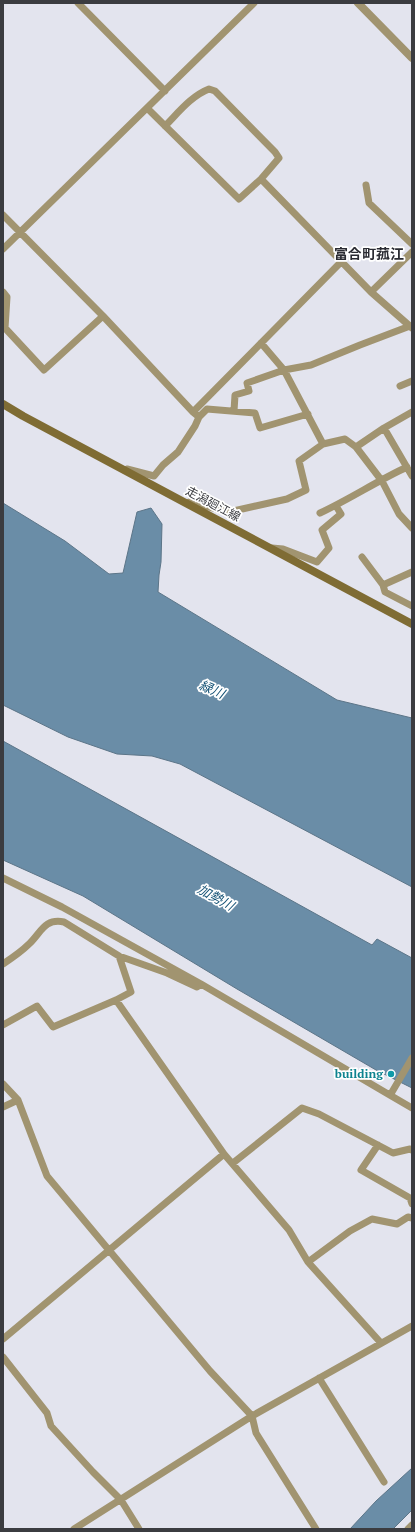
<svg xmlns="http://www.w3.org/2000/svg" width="415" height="1532" font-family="'PT Serif','Noto Sans JP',serif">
  <rect width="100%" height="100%" fill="#e3e4ee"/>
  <!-- water -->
  <path fill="#6a8da7" stroke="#5c7588" d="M3,503L65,541L109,574L123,573L137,512L151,508L162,524L161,562L159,575L158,592L337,700L412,718V887L180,764L152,756L117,754L68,737L3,705Z
    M3,741L372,945L377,939L412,958V1088L376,1070L237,989L83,896L3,860Z
    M412,1468V1510L393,1529H350L376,1501Z"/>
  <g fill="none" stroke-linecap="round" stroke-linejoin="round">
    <!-- minor -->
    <path stroke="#a19470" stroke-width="7" d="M78,3L165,91
      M147,108L239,199L261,179L279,158L275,152L215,91L209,89C191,96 178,113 165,126
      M261,179L371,292L412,328
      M366,185L369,203L412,244
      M3,215L103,316L193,412L199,417
      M3,249L254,3
      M3,292L7,297L5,328L44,370L103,316
      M371,292L412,252
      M261,343L284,370L323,444
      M400,386L412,381
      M234,411L235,395L249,391L247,383L284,370L311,365L360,345L410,326
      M193,412L341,262
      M384,428L412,476
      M356,447L384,428L412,412
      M127,469L154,476L163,465L178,452L195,426L199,417L207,409L255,413L260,428L308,414
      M189,502L229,512L287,499L306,490L299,461L323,444L345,439L356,447L382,481L399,514L412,528
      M320,513C350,499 377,481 407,467
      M272,548L283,549L317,562L329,548L322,530L341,514L336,506
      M362,557L383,585
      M412,572L383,585L385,592L412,606
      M3,878L62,907L201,984
      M3,964C12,958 21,952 29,944C41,933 44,918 64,922L119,956L167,973L197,987L201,984L388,1094L392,1092L412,1058
      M116,1000L224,1154L289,1230L308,1262L381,1343
      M3,1025L37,1006L53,1027L116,1000L131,992L119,956
      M3,1084L18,1100L47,1176L210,1371L252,1416L256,1433L316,1529
      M388,1094L412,1108
      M3,1107L18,1100
      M378,1145L361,1170L410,1198L412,1204
      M233,1163L302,1108L319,1114L393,1153L410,1149L412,1150
      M308,1262L350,1231L372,1219L397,1224L408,1217L412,1218
      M3,1339L224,1154
      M3,1357L47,1413L51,1426L93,1472L121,1500L139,1529
      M319,1378L384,1482
      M74,1529L252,1416L412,1326
      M408,1529L412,1525"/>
    <!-- tertiary -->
    <path stroke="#a19470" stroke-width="8" d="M358,3L412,58"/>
    <!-- secondary -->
    <path stroke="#7f6c34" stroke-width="8" d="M3,404L23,416L412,624"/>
  </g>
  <!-- markers -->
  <circle fill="#0f9aa8" stroke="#fff" stroke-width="1.5" cx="391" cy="1074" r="4"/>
  <g text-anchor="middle" stroke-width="3.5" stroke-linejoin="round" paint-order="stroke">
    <!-- street labels -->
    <g font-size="12" fill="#3b3c40" stroke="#fff">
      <text transform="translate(213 504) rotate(28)" y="4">走潟廻江線</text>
    </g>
    <!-- culture labels -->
    <g font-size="12" font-weight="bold" fill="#0d838f" stroke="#fff" text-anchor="end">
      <text x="383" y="1078">building</text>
    </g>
    <!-- water labels -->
    <g font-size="13" font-style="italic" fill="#125074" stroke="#fff">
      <text transform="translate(212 689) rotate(24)" y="5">緑川</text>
      <text transform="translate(216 897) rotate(29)" y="5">加勢川</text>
    </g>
    <!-- quarter labels -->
    <g font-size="14" font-weight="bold" fill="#2a2b32" stroke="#fff">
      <text x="369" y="259">富合町菰江</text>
    </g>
  </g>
  <!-- border -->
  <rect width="415" height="1532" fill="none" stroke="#3b3c40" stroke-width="8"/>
</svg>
